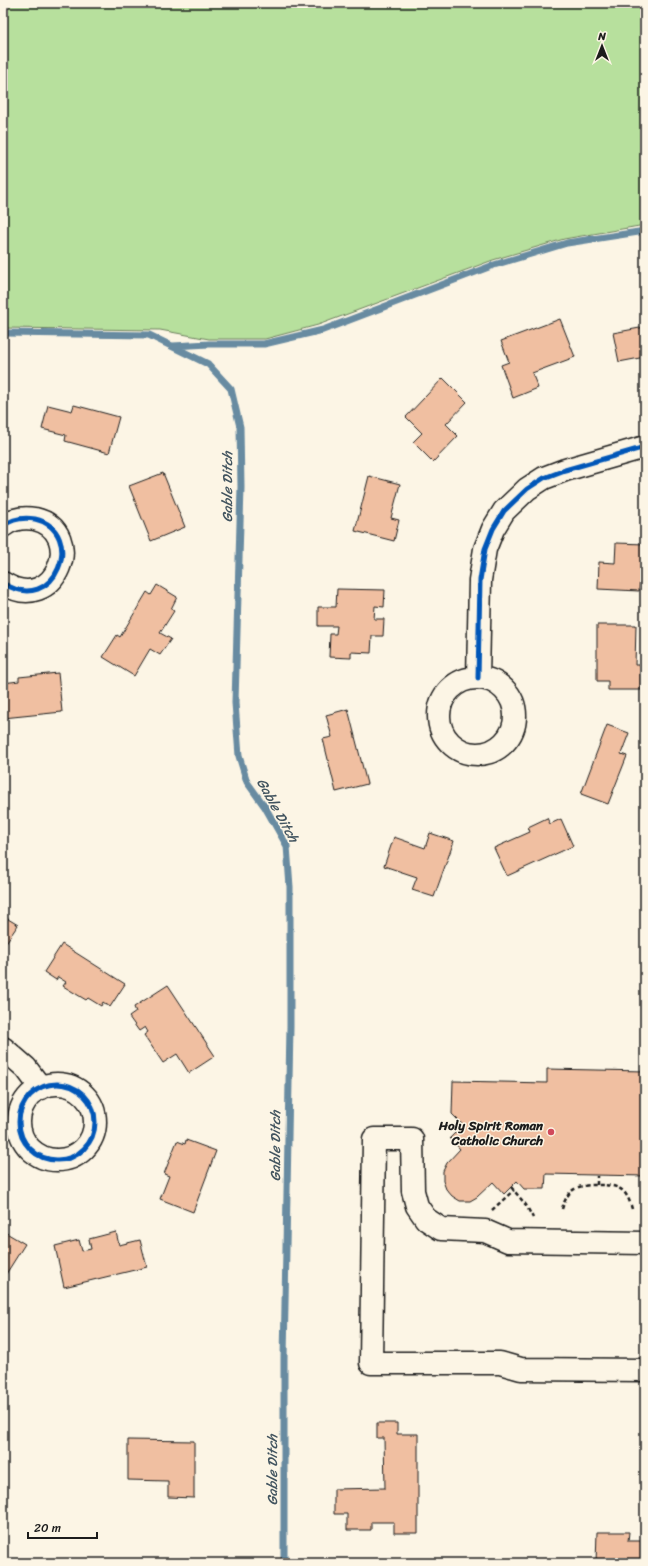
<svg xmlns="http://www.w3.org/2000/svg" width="648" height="1566" font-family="Sriracha,sans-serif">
  <rect width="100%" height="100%" fill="#fcf5e5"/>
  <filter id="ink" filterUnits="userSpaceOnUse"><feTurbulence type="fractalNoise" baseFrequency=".025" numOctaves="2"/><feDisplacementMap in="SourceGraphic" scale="8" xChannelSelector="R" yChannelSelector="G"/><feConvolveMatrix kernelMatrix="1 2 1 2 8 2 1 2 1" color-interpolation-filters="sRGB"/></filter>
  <g filter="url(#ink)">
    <!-- green -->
    <path fill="#b7e09d" stroke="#6a7e5c" d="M3,3H645V225L564,239L493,260L318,325L265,339H209L160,330L3,328Z"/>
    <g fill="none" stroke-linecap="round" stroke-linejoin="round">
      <!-- stream -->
      <path stroke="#688ba1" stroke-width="7" d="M3,333L149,335L208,364L231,389L240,427L241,487L235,703L239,756L247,782L265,807L287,846L290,887V1026L284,1359V1563
        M173,346L209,344H264L323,330L494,265L567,243L645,231"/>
    </g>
    <!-- building -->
    <path fill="#f0bfa1" stroke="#1c1c1c" d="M560,319L575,357L532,373L538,388L513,398L501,365L509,362L501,341Z
      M645,327V357L619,362L613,333Z
      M443,378L467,402L446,424L458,436L433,462L413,442L422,433L406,417Z
      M48,405L72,411L74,405L119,417L109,453L65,441L66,435L42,429Z
      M163,473L185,527L151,541L129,486Z
      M369,476L400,484L391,518L399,520L394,541L355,531Z
      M616,543L645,544V576H640L639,591L598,589L599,562L615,563Z
      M157,585L177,597L171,609L174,611L160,633L171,639L160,655L150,649L134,676L103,657L117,635L120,637L147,592L151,595Z
      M337,589L385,590L384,607L375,606L374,619H384L383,636H372L371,653L351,652V658L329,657L330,634H336L337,626H318V607H336Z
      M597,625H636L635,665H641V690H608V681H597Z
      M58,673L62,712L3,718V683L19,681V677Z
      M348,709L367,784L336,792L323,739L332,737L326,715Z
      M607,725L629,733L621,754L627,756L608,804L581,794Z
      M547,818L550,824L561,819L573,846L507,876L494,848L530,832L528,827Z
      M430,833L454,841L434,897L412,890L417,877L384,866L394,837L425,848Z
      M3,916L18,925L3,947Z
      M62,944L125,984L110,1007L103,1002L101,1006L88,998L86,1000L63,986L66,982L58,977L56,980L44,972Z
      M168,985L215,1056L189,1073L177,1054L163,1063L144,1035L148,1032L145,1027L139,1031L129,1017L136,1012L134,1007Z
      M547,1069L645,1071V1176L546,1174L545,1189H524L517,1181L504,1194L493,1182L477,1197L470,1201H460L452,1196L446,1189L443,1181V1171L447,1163L460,1149L450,1138L463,1125L452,1114L453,1081L547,1083Z
      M186,1140L216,1151L193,1212L160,1199L169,1176L164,1174L177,1141L185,1144Z
      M3,1231L25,1244L6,1274L3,1272Z
      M116,1232L119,1245L140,1240L147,1267L64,1287L55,1246L79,1240L82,1251L91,1249L89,1239Z
      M377,1423H397V1434H418V1533H394V1522H371V1530H347V1514H334V1489L385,1488L384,1438H377Z
      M128,1440L194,1441V1498L168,1497V1481L128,1480Z
      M597,1532H629L628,1541H645V1563H596Z"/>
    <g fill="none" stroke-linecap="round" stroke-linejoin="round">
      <defs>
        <path id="minor" d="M3,526C12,519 23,517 35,519C87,531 56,617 3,583
          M439 716a38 38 0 1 1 76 0a38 38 0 1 1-76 0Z
          M478,678L480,580L485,549L493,529L504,511L527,489L544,478L565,470L645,447
          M3,1048L26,1068L41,1088
          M19 1122a38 38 0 1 1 76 0a38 38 0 1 1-76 0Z
          M645,1243L508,1241L485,1231L441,1229L426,1219L417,1206L413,1191L412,1139H374L371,1363H500L521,1369L645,1370"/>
      </defs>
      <!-- minor casing -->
      <use href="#minor" stroke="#1c1c1c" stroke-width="25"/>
      <!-- path -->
      <path stroke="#1c1c1c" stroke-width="2.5" stroke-dasharray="4 3" stroke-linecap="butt" d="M597,1185V1176
        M511,1187L526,1205L533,1218
        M562,1209C568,1188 577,1185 597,1185C618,1185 626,1187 632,1209
        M492,1210L514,1190"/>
      <!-- minor -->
      <use href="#minor" stroke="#fcf5e5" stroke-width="22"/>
      <defs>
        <path id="cycleway" d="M3,526C12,519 23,517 35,519C87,531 56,617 3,583
          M478,678L480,580L485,549L493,529L504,511L527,489L544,478L565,470L645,447
          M19 1122a38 38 0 1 1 76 0a38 38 0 1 1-76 0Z"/>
      </defs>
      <!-- cycleway casing -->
      <use href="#cycleway" stroke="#fcf5e5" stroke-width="8"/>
      <!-- cycleway -->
      <use href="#cycleway" stroke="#0057b8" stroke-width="5"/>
    </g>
  </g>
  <!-- markers -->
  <circle fill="#d1495b" stroke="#fcf5e5" stroke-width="1.5" cx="551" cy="1132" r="4"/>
  <g text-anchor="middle" stroke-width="3" stroke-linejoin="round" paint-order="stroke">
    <!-- poi labels -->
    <g font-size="13" font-weight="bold" fill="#1c1c1c" stroke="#fcf5e5" text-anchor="end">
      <text x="543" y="1130">Holy Spirit Roman<tspan x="543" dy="15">Catholic Church</tspan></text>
    </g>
    <!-- water labels -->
    <g font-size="14" font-style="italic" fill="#42545f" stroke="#fcf5e5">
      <text transform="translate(227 487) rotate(-90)" y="5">Gable Ditch</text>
      <text transform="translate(278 810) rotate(61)" y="5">Gable Ditch</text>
      <text transform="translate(275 1146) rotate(-90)" y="5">Gable Ditch</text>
      <text transform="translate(272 1470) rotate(-90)" y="5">Gable Ditch</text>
    </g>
  </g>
  <!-- margin -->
  <rect width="648" height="1566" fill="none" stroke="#fcf5e5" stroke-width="16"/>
  <rect x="8" y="8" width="632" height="1550" fill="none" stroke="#1c1c1c" stroke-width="1.5" filter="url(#ink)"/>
  <!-- north arrow -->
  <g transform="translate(602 46)" stroke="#fcf5e5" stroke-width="3" paint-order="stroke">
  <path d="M0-3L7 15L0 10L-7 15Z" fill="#1c1c1c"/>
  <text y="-6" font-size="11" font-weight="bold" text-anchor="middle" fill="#1c1c1c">N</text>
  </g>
  <!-- scale -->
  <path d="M28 1532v6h69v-6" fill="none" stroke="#1c1c1c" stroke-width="2"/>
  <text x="34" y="1532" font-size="12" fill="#1c1c1c" stroke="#fcf5e5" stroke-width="3" paint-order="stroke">20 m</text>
</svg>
